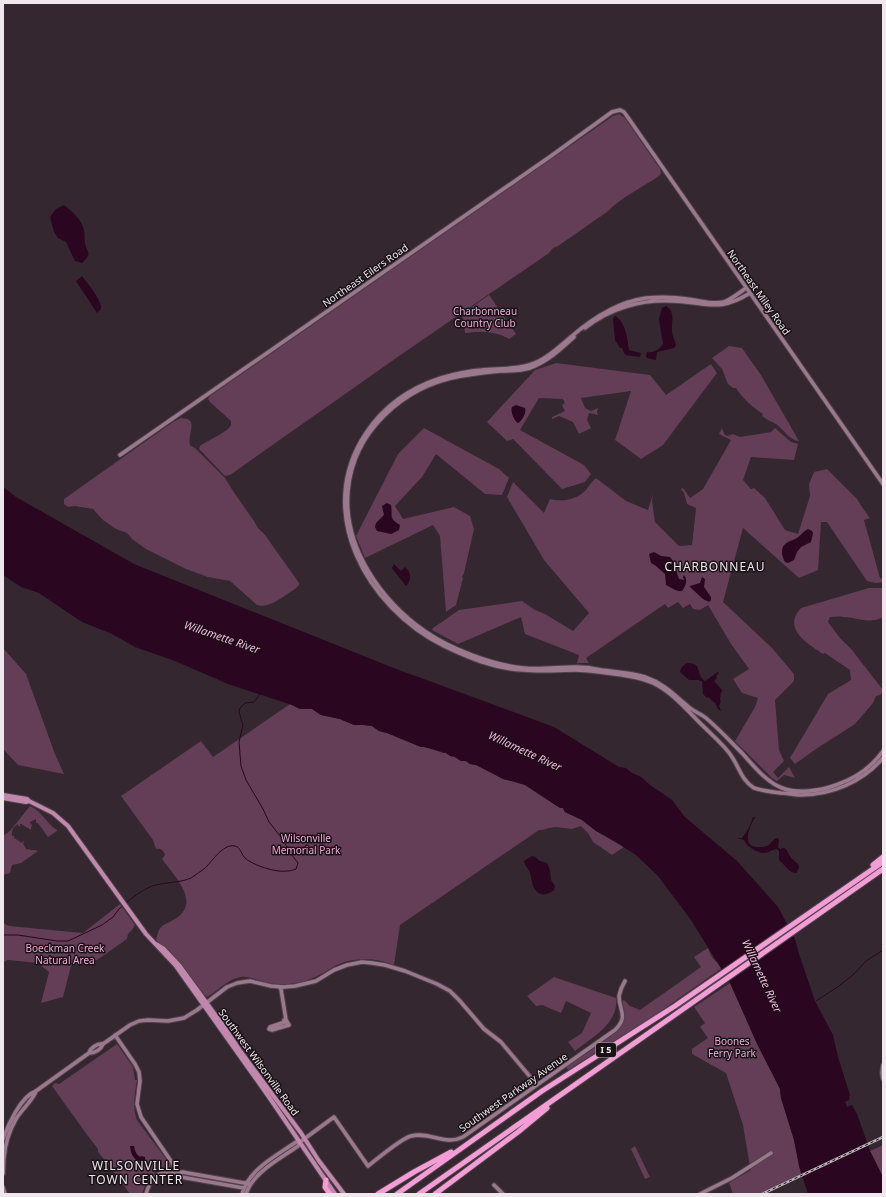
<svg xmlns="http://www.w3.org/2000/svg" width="886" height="1197" font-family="'Noto Sans',sans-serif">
  <rect width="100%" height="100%" fill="#34272f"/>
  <!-- green -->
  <path fill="#643d57" d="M619,114L625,118L660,169L661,173L659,176C643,187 620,198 607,212L558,246L553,248L549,253L402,354L230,475L225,476L199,449L200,446C208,440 227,433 231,425V421L210,402L208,399L210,396L613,116Z
    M489,295L516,334L509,339C497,331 479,331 465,333L462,314Z
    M729,346L742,348L761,375L799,441C790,441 783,429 776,424C771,421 767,420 762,416L763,414C752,407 743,399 736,388H733L728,384L722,369L712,358Z
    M556,363L650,375L666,395L711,364L717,373L663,445L641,459L615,440L631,391L581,398L585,408L591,411L598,408L597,412L598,415L589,413L587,420L591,428L579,434L573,422L559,416L552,419V417L565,411L562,405L565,403L563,399L539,398L520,430L584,465L591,474L585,482L562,489L513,439L507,441L487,422L535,370Z
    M181,418L188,419L191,422C193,430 188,437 190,445L196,449L225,478L233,491L254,521L258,528L265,535L299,583V585L295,589C285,595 270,609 257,605L230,581L208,577L186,569L146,549L132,539L127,533L116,529L103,520L93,509L75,506L68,507L64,504V499L173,422Z
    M424,428L499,469L509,478L502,495L485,494L436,454L422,477L395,506L403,519L454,507L470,516L474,529L464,573L462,577L463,578L456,605L446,612L440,536L433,525L365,558L356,536L398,454Z
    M722,428L725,435L728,436L733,434L740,437L771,432L775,428L791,442L798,444L794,460L751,457L743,480L751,489L754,488L765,498L785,530L798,534L810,496L809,484L814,472L827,469L857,499L862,507L870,518L864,520L880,578L883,579V582L876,583L867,581L827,522H821L818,570L799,578L743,528L723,602L772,648L794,674V681L775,700L779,750L784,761L773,772L778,778L789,767L795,778L784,775L777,781L772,778L735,741L755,707L758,698L742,693L733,679L749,669L731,644L708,605L700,610L693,609L690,604L683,608L678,602L668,608L665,604L586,658L589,663H577L579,655L525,634L521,617L458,644L432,630L433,628L459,610L522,601L535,610L545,614L573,631L589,613L544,560L507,497L513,482L544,513L550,499C563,502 576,500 586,490C589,486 592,481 596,478L626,501L648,510L653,494L652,501L655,522L679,546L692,545L696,508L687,504L684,493L681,489L683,488L690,498L703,489L731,440L719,434Z
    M869,588H883V617C871,625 856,617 843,617C838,616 834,617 830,617L828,622L840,638L852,650L883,690V692L880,695L876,696L873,703L855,724L816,749L795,764L790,758L828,694L851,680L850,670L825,653L823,654C807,643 782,629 801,608Z
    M3,648L26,674L55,754L64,774L18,765L3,749Z
    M290,704L300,709H312L321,715L340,719L354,725H363L372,726L379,731L387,733L421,747L424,746L443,753H446L455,757L461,761H466L470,764L476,765L487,770L503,779L515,782L525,785L557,806L563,808L565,812L582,820L596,831L624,847L612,855L593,842L588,833L581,826L572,829L556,827L549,828L542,830H539L400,925L394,965C377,958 355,957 337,965C323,973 311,981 295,983C286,985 274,985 265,982C257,980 248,976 241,977C227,979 218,991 207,997L198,989L163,946L156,940C160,923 162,927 175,919C202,902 174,876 162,859L165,855C164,851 161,848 156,849L153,840L121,796L201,741L213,757Z
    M30,806C42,811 47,824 57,830V831L48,837L38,823H36V819L30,822V825L32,823L31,830L21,824H20V826H18V824C14,826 11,831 12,836H14V838L22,843L23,841L24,842L23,844L27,850L28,849L31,850H36L38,851L21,863L12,865L10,873L3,875V836L10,831Z
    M120,904L135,925L132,930L128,934L127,939L97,960L71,966L63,997L41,1003L49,972L38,963L8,960L3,962V923L9,926L83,933Z
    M708,948L711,956L722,968L651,1018L568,1070L566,1067C579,1058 618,1034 623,1022C626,1014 623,1007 622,1000L625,1001L630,1006L640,1010L701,967L694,957Z
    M554,977L616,998C619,1024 592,1037 575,1051L568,1042L582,1033L591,1013L566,1001L561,1013L542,1005L536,1006L527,996Z
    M730,983L780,1089L781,1098L794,1140L801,1174L759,1194H733L729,1183L751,1170L749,1161L743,1125L726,1073L692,1054V1049L708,1038L700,1027L705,1023L694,1007Z
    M117,1044L133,1067L135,1080H137C135,1093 132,1107 137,1120L172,1167C169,1169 166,1168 163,1169C150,1172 146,1183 142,1194H130L111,1168L98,1152V1149L88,1136L52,1086L55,1083L59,1084Z
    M883,1145V1177L870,1151Z
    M635,1146L650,1177L645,1179L631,1149Z"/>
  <!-- water -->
  <path fill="#2a0620" d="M64,205C72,211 82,220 84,230C85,234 84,239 85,243C87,253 93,253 82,263L75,261L66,242L58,238L54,232L50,217L56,209Z
    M82,276C87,283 102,300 101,308C100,311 99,311 97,313L76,281Z
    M666,306C676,312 671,322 672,332C672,336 675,340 676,345L674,348L657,352L656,360L647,358L646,356L647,352C653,353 659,350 663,344L659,319L662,308Z
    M616,316C627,326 627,338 629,350L641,353L640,357L625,355L622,348H620L615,340L613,319L614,317Z
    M516,405L525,408C527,412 522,421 518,423C514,421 510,411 512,407Z
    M3,487L16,497L134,564L391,667L554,727L619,767L626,768L632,773L641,777L650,785L672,800L685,817L737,861L778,907L795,939L799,954L815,1001L833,1035L838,1057L850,1095L849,1100L845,1102L847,1107L852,1105L857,1114L870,1151L883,1177V1194H808L799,1166L794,1140L781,1098L780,1089L757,1044L730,983L691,920L658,876L636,855L614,841L596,831L582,820L565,812L563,808H560L525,785L515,782L503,779L476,765L470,764L466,761H461L455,757L450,756L446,753L424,747H421L387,733L379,731L372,726L363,725H354L340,719L321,715L312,709H300L292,705L228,684L175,661L135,647L112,634L82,622L39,593L21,587L3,575Z
    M387,503L391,505C393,518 388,517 400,525L399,530L391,534L377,531L375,527L376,523L384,515L382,506Z
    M808,529L812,531L813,533L811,542L801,547L797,552L794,560L788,563L785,562C781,555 780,546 788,542C790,541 793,540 795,539C800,537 802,532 808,529Z
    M654,552L661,556L670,557L673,561L679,579L684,580L683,577L684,575C688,580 686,586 682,591C677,592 670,587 666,585L665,574L656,566L651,563L649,554Z
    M394,564L401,571L405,567C411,572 412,580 406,586L392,568Z
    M702,577L705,579L704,587L711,597V600L709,602L703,599L690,587V586L700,583Z
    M688,663C703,663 695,674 705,681L718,672L719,673L716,676L717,678L714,681L722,690V692H721L720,700L721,701L719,706L721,711L718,709L715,703L708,697L707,698L703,694L702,681L698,680H689L680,672C681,667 684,664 688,663Z
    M753,817H755L754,819C750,826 741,847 757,847C761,847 766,847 769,845C771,843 773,840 776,838H778L779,840L778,847L780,849L784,848L786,849L791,858L798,864L799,867L797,873C790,874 785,865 779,860V851L777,849C773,849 768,853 764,853C757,853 746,846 744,840L737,838H742C747,832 751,824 753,817Z
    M532,856L535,857L540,861L547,863L550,870L551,880L555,886L554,890C544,898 535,895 532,882C531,879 531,876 530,873C528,868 525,866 524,861Z
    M130,1146H134C135,1151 136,1154 140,1157L141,1156L145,1157V1161L144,1163H141L139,1161V1160L138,1161C132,1157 131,1153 130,1146Z"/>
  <!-- pier -->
  <path fill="#34272f" d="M789,923L795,935L727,983L720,971Z"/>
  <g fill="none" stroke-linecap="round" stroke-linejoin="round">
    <!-- stream -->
    <path stroke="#2a0620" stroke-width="1" d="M126,903C135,895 149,885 161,884C171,882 182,882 191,878C195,875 200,872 204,869C211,863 223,843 235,846C240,847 241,853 244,857C251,865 277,873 287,871C290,871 293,870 296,869L298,863L288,850L284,841L269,822L263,809L246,780L241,766L239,742L243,725L239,712L240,708L245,703L254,702L260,694
      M3,935H18L57,941H68L102,925L113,917L119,909L124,905
      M816,1001L839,986L854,974L866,961L883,950"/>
    <defs>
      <path id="secondary" d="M746,288C739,293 732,299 724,302C712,305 699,300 687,299C674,297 660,297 646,298C617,302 593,318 572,336C561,345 551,355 539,361C521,370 501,368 482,370C468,371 454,374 441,378C410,388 384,406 366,433C313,512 367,608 444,646C469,658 495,669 524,670C541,672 559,670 576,670C587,670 597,672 607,673C623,675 639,677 653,683C672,692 687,710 701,724C711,734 722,743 730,754C739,766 741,780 754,788C763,791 772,792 781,793C788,793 794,795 800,795C832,795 862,782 883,758
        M585,328C610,308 642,299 673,301C707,302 718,313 750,293
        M574,337C561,349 547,362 530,368C520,371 510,371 500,371C487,372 474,374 461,376C404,386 353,431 348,491C343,547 381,601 426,632C451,649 492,665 523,668C540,670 559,667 577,667C585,667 593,668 601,670C616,672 631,672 645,677C665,684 674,695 690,708C695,712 701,714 706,718C719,729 730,741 742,753C753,765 766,782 782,788C798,794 820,791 836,785C854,779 871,768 883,751
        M120,455L551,156L612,112L620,110L624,112L629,119L883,484
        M269,1029L272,1030L289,1025L286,1020L281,989L279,987
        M269,1029L270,1027L285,1022L284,1020
        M115,1035L135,1064L139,1072L140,1081L137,1104L141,1117L175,1167L177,1173
        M89,1053C90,1048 98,1043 103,1044
        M883,1065L882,1073L883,1079
        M3,1139C8,1125 21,1096 36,1091L89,1053C96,1053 101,1049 103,1044L130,1025L139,1021L148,1020L168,1021L184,1018L197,1010L227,987L237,983L250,981L271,986L284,987L295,986L316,981L334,970L347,965L362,962L372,963L385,965L405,971L437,984L450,991L460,1001L484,1029L501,1042L537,1085
        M177,1173L181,1177L244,1188
        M3,1174C4,1169 3,1163 4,1158C5,1144 9,1131 16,1119C21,1110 34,1099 36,1091
        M494,1185L503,1194
        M3,1187L5,1194
        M146,1194C149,1183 155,1172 168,1172C173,1172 177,1174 182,1172L250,1184
        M242,1194C249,1169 276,1156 296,1142H300
        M246,1194C253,1172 280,1159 298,1146L300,1142L334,1117L368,1166C377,1159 402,1138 411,1136C429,1131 445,1146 463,1137L615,1030C629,1016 619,1011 619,996C620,991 622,986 625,981
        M700,1194L732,1178L771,1153"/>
      <path id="primary" d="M3,795L27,799L29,801L53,813L68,826L146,934L176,966L269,1097L335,1194
        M3,798L26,802L29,801
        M156,944L164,949L179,965L227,1031L241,1052L301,1133L319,1161L344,1194"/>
      <path id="highway" d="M873,865L883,857
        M326,1180L325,1187L330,1194
        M378,1194L414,1172L451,1152
        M397,1194L542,1091L675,1006L883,862
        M419,1194L883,869
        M435,1194L518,1132L547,1108"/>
    </defs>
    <!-- secondary casing -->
    <use href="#secondary" stroke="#4e444a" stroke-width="5.5"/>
    <!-- primary casing -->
    <use href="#primary" stroke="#4e444a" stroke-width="6"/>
    <!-- highway casing -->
    <use href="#highway" stroke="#4e444a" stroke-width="7"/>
    <!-- secondary -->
    <use href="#secondary" stroke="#9c788f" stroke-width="3.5"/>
    <!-- primary -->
    <use href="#primary" stroke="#c287ad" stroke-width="4"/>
    <!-- highway -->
    <use href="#highway" stroke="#f49cd5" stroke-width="5"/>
    <defs>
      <path id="rail" d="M762,1194L883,1137"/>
    </defs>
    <!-- rail casing -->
    <use href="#rail" stroke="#b9afb5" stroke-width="2.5"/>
    <!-- rail -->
    <use href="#rail" stroke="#181216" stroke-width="1" stroke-dasharray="3" stroke-linecap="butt"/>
  </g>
  <g text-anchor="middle" stroke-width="3" stroke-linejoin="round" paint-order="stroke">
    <!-- shield labels -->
    <rect fill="#181216" stroke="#afa7ac" stroke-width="1" x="596" y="1043" width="20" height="14" rx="3"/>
    <g font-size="9" font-weight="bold" fill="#f0e7ec">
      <text x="606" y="1053">I 5</text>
    </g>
    <!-- street labels -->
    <g font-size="10" fill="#f0e7ec" stroke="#181216">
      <text transform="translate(365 275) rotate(-35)" y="4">Northeast Eilers Road</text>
      <text transform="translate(759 292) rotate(55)" y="4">Northeast Miley Road</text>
      <text transform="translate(259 1062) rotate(54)" y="4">Southwest Wilsonville Road</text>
      <text transform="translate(513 1092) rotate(-35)" y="4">Southwest Parkway Avenue</text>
    </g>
    <!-- park labels -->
    <g font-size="10" fill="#f0a9d7" stroke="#181216">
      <text x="485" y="315">Charbonneau<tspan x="485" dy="12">Country Club</tspan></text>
      <text x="306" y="842">Wilsonville<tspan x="306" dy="12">Memorial Park</tspan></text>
      <text x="65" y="952">Boeckman Creek<tspan x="65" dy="12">Natural Area</tspan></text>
      <text x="732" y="1045">Boones<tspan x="732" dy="12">Ferry Park</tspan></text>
    </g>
    <!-- water labels -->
    <g font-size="11" font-style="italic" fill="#fcb5e3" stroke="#181216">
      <text transform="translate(222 637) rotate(19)" y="4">Willamette River</text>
      <text transform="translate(525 751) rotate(25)" y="4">Willamette River</text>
      <text transform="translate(762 976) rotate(65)" y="4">Willamette River</text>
    </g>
    <!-- quarter labels -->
    <g font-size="12" letter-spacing="1" fill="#f0e7ec" stroke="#181216">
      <text x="715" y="571">CHARBONNEAU</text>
      <text x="136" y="1170">WILSONVILLE<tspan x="136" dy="14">TOWN CENTER</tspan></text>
    </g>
  </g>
  <!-- border -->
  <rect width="886" height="1197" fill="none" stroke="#f0e7ec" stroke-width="8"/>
</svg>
